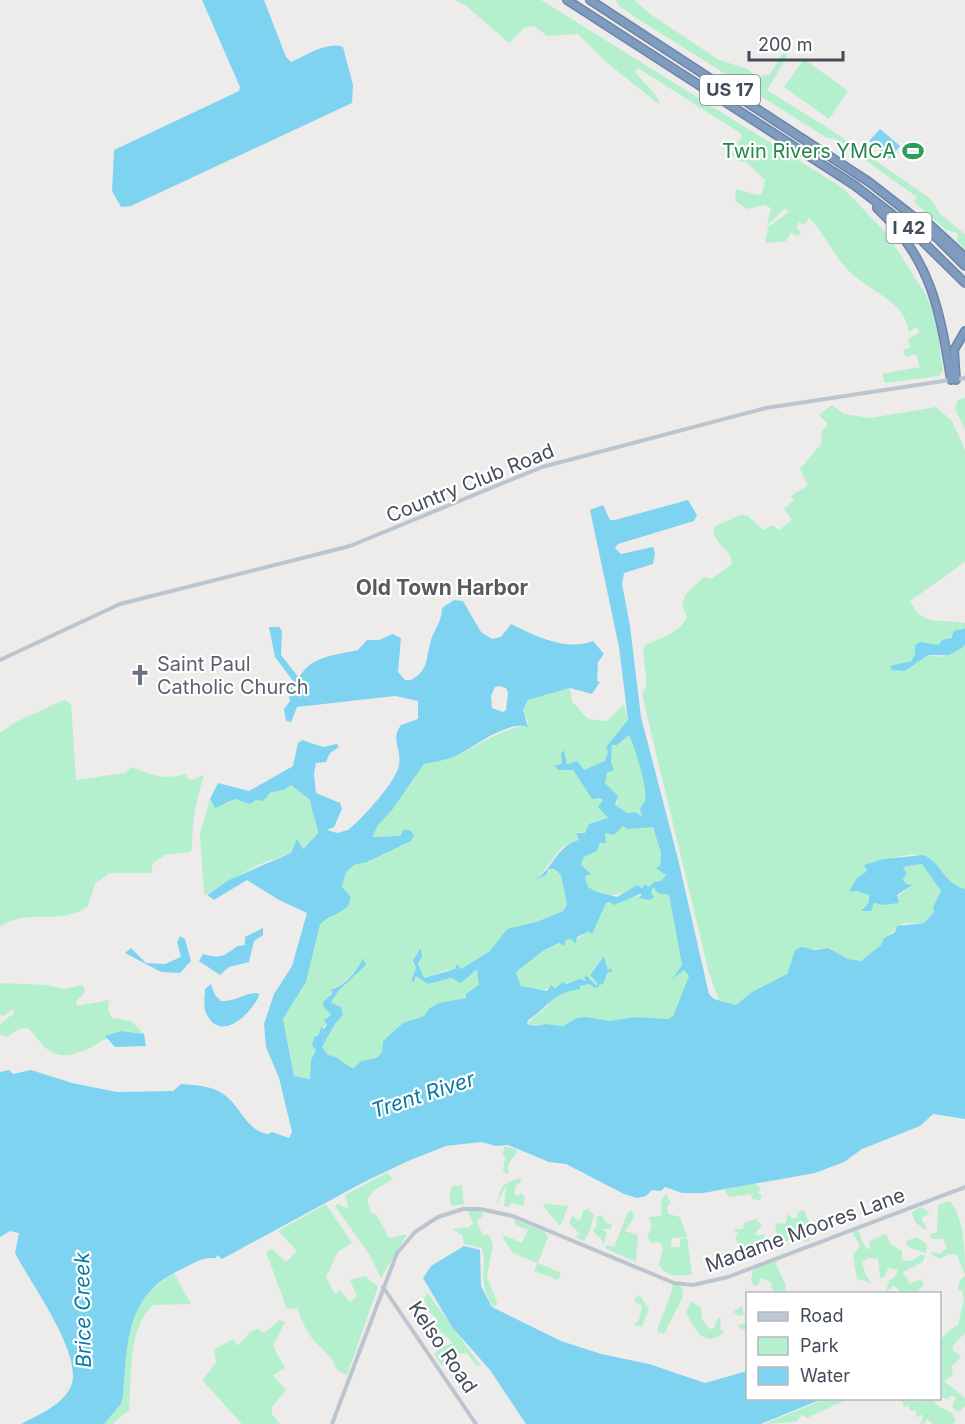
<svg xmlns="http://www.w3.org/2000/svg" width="965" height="1424" font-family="Inter,sans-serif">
  <rect width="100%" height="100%" fill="#eeebeb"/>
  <!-- green -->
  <path fill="#b4f0ce" d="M455,0H541L843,188L887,234L926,295L936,319L943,371L939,376L885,383L882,374L920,367L916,354L906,357L903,350L911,347L907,340L920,332L916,327L909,332C905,300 868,291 849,271C833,255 825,234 809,218L805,225L799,222L796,228L801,232L798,236L791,233L786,241L765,243L768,227L789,212L786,208L767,225L771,208L764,205L747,209L735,201L736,189L758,195L762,193L765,180L746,162L737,161L732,153L742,136L740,133L638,68L635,71C642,83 656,91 660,104L656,102L606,62L578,34L547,36L534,26L525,27L509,43L465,5Z
    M616,0H634L650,14L719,60L748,69L755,77L770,74L782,54L786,53L787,57L767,90L834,132L931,199L940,214L965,234V249L957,241L958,233L946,230L914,202L917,197L834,138H827L635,17L619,6Z
    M804,59L848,91L829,119L784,87Z
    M965,398V429L955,409L958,400Z
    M832,405L844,414L870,418L936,407L952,421L965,450V562L910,601C923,628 940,618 965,623V628H961L939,645H929L911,661L890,666L892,670L905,671L928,655L940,657L965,645V889L952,886L941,871L915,854L883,859L865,865L867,871L857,878L850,892L856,891L869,895V902L861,910C877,901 901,901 910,884H906L903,878L907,874L903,867L922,864L941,891L933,907L934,912L924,923H904L884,938L882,945L861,961L848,959L828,948L795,950L787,974L752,992L736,1005L719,1000L709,973L642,695C653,678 639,664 645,645C660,639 678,633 687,618L682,604L686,594L704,577L711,579L732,564C732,549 710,542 714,527L740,515L748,516L763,530L772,525L779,530L792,520L784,509L794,500L791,496L808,485L800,469L821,444L822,431L828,424L819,415Z
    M570,688L572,701L588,719L607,721L624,704L628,721L614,738L606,761L584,770L577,761L567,764L564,751L562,763L556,766L559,770H573L592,799L600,798L604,800L602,809L608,819L594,823L585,833L576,832L579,840L562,847L537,879L551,868L561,875L567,905L563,911L505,934L490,951L463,968L447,970L424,978L418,963L422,957L421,948L413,963L416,969L411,979L414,981L416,976L434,982L451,978L460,981L477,969L480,985L466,994V998C450,1003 436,1001 424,1016L415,1018L383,1041L382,1052C375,1058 357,1071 348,1067C339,1063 337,1056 328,1055L322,1047L335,1024L343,1015L331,1004L339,990L365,965L361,966L340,985L332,988L327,1011L331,1015L327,1025L320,1029L310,1079L294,1076L283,1019L306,982L320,925L323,920L345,910L350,896L342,887L346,872L354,865L367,862L411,841L400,836L371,837L378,825L414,780L420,767C430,760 444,761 455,756C480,745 501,728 529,725L523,710L528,700Z
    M64,700L71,704L76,780L124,773L132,767C154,776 163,780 186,774L188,779L192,780L204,775C196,799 192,824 192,849L190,852L165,855L153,863L151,873H109L95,884L88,906C61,927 26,907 0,927V733L16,722Z
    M629,734C634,744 648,790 645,801C645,804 642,806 640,809L642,816L635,812L627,813L615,805L618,801L605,783L607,773L614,770L611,762L612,745Z
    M291,785L310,800L318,833L302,849L297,840L291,853L258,865L204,895L200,833L210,799L211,803L226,804L235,799L256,800Z
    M623,826L653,827L661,853L660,866L657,867L666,875L661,881L654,882L649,887C634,883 613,907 588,887L585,874H590L581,865L584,857L600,843H605V833Z
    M653,887L669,895L682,965L673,977L684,970L689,976L673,1016L668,1019L636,1017L609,1021L577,1018L563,1026L546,1024L536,1026L527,1023L547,1007L552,998L569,990L580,989L581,985L590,984L594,988C610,980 609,973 604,956L590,974L597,983L595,986L584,977L586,982C562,978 548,998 521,986L516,972L543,951L570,939L575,941L589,930L592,933L606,903L651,893Z
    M0,983L46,985L65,989L82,985L85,989L84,994L76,1001L77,1006L109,1000L108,1010L112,1018L131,1021L144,1034L121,1031L106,1036L107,1038C90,1048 66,1064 47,1049C39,1043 35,1033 27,1028L19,1029L7,1037L0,1034V1024L14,1013V1009L3,1016L0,1014Z
    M505,1146L516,1149L517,1152C513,1160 505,1163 509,1174H506L503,1170L505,1157L502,1155Z
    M387,1173L393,1179L373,1191L367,1200L372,1214H376L389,1238L407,1234L381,1278L369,1254L335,1206L338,1204L349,1209L345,1195Z
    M519,1178L522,1181L516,1186L514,1194L518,1196L521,1193L525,1197L523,1206L511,1203L509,1207L504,1206L506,1185L496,1206C502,1184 500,1185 519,1178Z
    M753,1183L761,1188L758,1193L762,1196L760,1200L752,1199L751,1194L729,1197L724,1190Z
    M462,1185L464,1204L451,1206C449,1197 449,1193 453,1186Z
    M666,1194L671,1203L667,1207L668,1214L680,1217L687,1237L672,1238L671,1247H680V1239L687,1238L692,1274C679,1277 666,1277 659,1265L663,1247L659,1242L651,1243L647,1237L652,1227L649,1217L661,1216L662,1199Z
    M950,1201C965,1221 965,1249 965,1275L957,1255L949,1254L939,1259L931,1254L932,1251L939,1254L947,1248L943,1239H932L930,1235L937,1232L938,1205Z
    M326,1204L352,1243L338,1252L326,1277L335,1294L340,1290L350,1302L357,1296L350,1280L365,1276L378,1287L347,1375L337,1370C333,1358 325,1351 316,1343C308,1336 300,1317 297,1308L287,1309L266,1252L272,1249L286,1262L297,1251L278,1231Z
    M546,1204L568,1206L562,1223L559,1225L543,1206Z
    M921,1207L930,1213L921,1218L927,1229H924L915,1222L912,1212Z
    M588,1209L594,1215L590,1230L584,1241L574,1236L580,1234L569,1223L572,1216L580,1221L583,1211Z
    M471,1210H482L483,1216L476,1221L483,1235L488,1234L493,1244L487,1277L497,1302L496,1306H493C476,1280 488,1273 482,1248L464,1244L462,1235L453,1229L469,1227L473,1223L468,1212Z
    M631,1210L635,1216L625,1231L638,1235L636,1262L605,1248L607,1245L614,1247L628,1212Z
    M804,1210L811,1228L809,1242L800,1240L801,1234L769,1249L768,1242L777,1238L775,1223L785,1224L788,1214L793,1219L798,1217L797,1212Z
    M602,1215L606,1223L612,1224L611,1229H603L607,1233L603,1247L602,1240L593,1231L597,1226L596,1217Z
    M514,1219L544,1231L548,1237L538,1263L561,1273L558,1280L534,1271L537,1263L513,1253L503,1238L504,1235L522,1243L528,1230L516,1225Z
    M756,1219L762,1226L755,1233L757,1236L764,1234L765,1251L730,1262V1259L737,1256L736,1249L739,1246L735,1238L738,1233L733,1229H743L744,1223Z
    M858,1230L864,1245L870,1250L869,1241L886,1234L890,1244L902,1251V1260L912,1261L920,1255H925L923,1262L903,1272L910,1284L921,1279L924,1284L916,1293H903L894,1286L886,1291L889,1280L893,1279L898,1271L889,1267L884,1277L880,1278L878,1259L868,1258L862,1262L866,1275L872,1283L857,1279L853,1255L860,1246L852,1232Z
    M917,1237L927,1245L926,1253L908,1247L906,1241Z
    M778,1260L776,1265L786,1285L784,1293H777L771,1288L772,1283L761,1278L757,1286H754L751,1280L753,1269Z
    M174,1273L191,1304L153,1305C127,1329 132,1377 129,1410L112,1424H104L120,1405L123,1397C125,1373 125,1328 136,1309C145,1294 160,1282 174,1273Z
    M965,1276V1333L953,1345V1350L961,1357L951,1367L953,1375L944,1381L965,1398V1406L958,1412L952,1407L956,1398L951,1395L948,1399L940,1397V1341L947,1332L958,1325L964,1300L962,1291L958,1289L960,1280Z
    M673,1284L682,1287L683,1297L664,1334L657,1332C661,1314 670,1303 673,1284Z
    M427,1292L481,1366L476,1365L467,1353L456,1354L442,1366L434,1354L441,1347L453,1343L436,1327V1318L428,1311L424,1299Z
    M637,1295L641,1297L649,1309L642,1327L634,1325L639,1320L642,1306L634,1301Z
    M691,1301L701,1308L702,1319L709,1329L714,1328L718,1317L721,1319L720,1329L724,1332C705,1350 695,1329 686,1313Z
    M742,1306L747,1329L743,1330L737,1326L747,1322L744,1315L739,1316L733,1312Z
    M280,1320L285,1322L273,1346L285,1368L273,1375L286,1390L272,1407V1414L280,1424H242L202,1380L216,1363L214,1349L234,1339L237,1346L250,1332L258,1329L264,1333Z
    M828,1398L848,1399L807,1418L802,1415L796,1422L764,1424Z
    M893,1399H911L912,1402L933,1399C937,1410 952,1408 956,1420L953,1424H933L927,1419L924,1424H920L923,1418L921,1414L917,1418L915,1410L910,1411L908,1405L904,1407L902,1401Z"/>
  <!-- water -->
  <path fill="#7ed4f0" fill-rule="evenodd" d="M202,0H264L286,57L291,62C306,56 327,41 343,47L353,85L352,103L131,206L121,207L112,191L114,150L239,91L240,87Z
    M880,129L900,146L890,159L869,141Z
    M688,500L697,515L694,521L618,544L615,548L621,554L653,547L655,553L653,564L624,573L622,584L630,626L641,717L678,859L709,994L714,999L736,1005L752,992L787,974L795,950L802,947L815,950L828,948L848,959L861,961L881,945L884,938L895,932L897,926L924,923L934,912L933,907L941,891L922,864L903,867L907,874L903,879L906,884L912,885L897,895L899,903L882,905L874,903L871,911H861L869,902V895L856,891L849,892L857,878L867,871L864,865L883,859L924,855C943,865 943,883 965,889V1119L933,1114L920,1126L862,1149L844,1162L815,1173L703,1193H682L665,1187L661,1191L652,1190L646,1196L637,1198L624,1194L566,1164L549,1162L508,1145L496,1146L481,1142L446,1146L408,1161L362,1183L222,1259L217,1255L216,1258C201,1257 194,1263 182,1269C124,1295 128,1343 123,1397L120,1405L104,1424H21C38,1415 63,1405 71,1386C84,1355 29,1281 15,1253L19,1233L10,1231L0,1237V1072L9,1070L13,1074L31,1070L72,1083L117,1092L173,1091L181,1084C196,1085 214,1086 226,1096C241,1108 247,1131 268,1134L272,1132L289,1138L292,1132L279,1078L266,1047L264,1024L274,994L292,966L307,913L279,900L247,880L214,900L207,895L229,880L291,853L297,839L303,849L318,833C316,821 312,812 310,800L291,785L285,789L270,793L263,801L256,800L250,804L235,799L215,808L210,799L218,783L249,791L293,766L298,743L302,740L323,747L337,744L339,747L330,753L326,762L316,763L314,773L316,793L340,803L342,809L334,827L327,830L337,833L348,830C361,820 397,781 399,765C402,750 390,739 401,725L418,719V701L395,696L297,707L291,722L286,721L284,709L290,701L287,683L293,681L275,657L269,627H279L282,631L281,655L299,678C310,656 336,655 358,650L367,640H379L393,634L401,638L398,672L405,680H411C428,671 426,659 430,644C433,630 442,623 442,608L454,600L463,601L481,632L492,639L501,637L511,624C533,635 567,652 593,641L604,654L598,662L597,681L600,682L592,694L570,688L528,700L523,710L528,727C508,720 474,747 456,756C445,760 435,762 424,764L392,810L378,825L372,837L400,836L404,829L411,831L414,835L411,841L367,862L354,865L346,872L342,887L350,896C351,915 329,912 320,925L306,982L283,1019L294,1076L310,1079L311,1060L316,1050L312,1045L314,1037L318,1036L321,1027L324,1029L327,1025L324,1020L331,1015L323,1006L324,1001L332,994L331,989C342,989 359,969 363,958L366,965L339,990L331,1003L341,1007L343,1015L335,1024L322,1047L328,1055C342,1057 343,1066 354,1068L361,1061L376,1058L382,1052L383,1041L403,1023L424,1016L430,1008L439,1003L466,998V994L479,985L477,969L461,983L451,978L428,984L416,976L414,982L411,980L416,969L413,960L421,948L422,957L418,963L424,978L455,969L457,964L461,969L490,951L507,929L536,922L563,911L567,905L561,875L554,869H548L546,875L535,880C552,870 557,845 579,840L576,833H585L589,824L608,818L598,807L603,800L600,798L592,799L573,770H558L555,766L562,763L561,754L564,750L567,764L577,761L584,770L605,761L608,752L606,747L628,720L619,647L590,510L603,505L610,520H615ZM499,686L506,688L508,693L506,710L503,712L492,708L491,696L495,687ZM629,735C634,744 648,790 645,801C645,801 640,809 640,809L642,816L635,812L627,813L615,805L618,796L605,783L607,773L614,770L611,762L612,745H617ZM623,826L628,829L653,827L661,853L660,866L656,868L666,875L661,881L654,882L649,887L645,884L642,888L637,885L617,897L597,892L588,887L585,876L591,874L581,865L584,857L597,851L600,843H606L605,833L614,835ZM653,887L658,893L669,895L682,965L672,979L684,970L689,976L673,1016L668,1019L636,1017L609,1021L586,1017L577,1018L563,1026L546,1024L536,1026L527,1024L528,1020C552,1005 549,994 580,989V986L590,984L594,988L599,987V985L603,984L608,972H613L610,968L608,970L604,956L590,975L597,983L596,986L587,976L584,977L586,981L579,979L567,984L563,982L555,988L551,985L547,991L521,986L516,972L543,951L559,943L564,946L566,940L570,939L576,943L577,937L589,931L592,934L606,903L610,902L614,905L640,894H642L639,898L650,900L654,897L651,893Z
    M965,628V645L962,648L949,655H928L905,671L892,670L890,666L911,661L915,655V645L920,642L939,645L942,640L951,638L954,631Z
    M263,928V935L254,941L249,962L229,967L220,975L199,961L203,954C220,959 225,956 237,946L245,945V937Z
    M180,936L185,939L191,961L180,973L161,972L125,953L131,948L146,963L165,964L181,957L177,942Z
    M211,984L215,995L221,1001C235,1002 244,993 258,993L259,996C251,1014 220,1044 206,1013C203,1007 205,996 205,989Z
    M121,1031L144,1034L146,1046L115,1047L105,1036Z
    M464,1246L480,1250L481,1286L492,1307L561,1341L601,1354L649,1364L705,1383L747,1371L748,1398L822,1399L761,1424H526L490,1370L452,1327L423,1278L431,1266Z"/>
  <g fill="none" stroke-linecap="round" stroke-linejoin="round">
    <defs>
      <path id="motorway" d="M567,0L854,185L905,224L965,283
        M590,0L869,182L923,224L965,266
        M877,208C931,259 940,310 951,380
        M929,224L965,257
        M956,380L954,350L965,331"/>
    </defs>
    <!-- motorway casing -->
    <use href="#motorway" stroke="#6a86aa" stroke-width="10"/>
    <!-- tertiary -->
    <path stroke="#bbc5cf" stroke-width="4" d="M0,660L120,604L350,546L542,467L766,408L950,380
      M383,1287L476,1424
      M332,1424L397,1253L415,1232L438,1217L463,1209H480L513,1216L674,1283L693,1285L728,1277L965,1187"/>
    <!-- secondary -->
    <path stroke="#bcc7d6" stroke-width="4.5" d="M953,380L965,378"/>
    <!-- motorway -->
    <use href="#motorway" stroke="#7f9bbe" stroke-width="7"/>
  </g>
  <!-- icons -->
  <defs>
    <symbol id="stadium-bare" viewBox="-9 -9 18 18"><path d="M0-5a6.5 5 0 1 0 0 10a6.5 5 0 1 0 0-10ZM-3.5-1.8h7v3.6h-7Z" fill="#2e9e5b" stroke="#fff" stroke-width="2.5" paint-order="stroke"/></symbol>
    <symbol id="church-bare" viewBox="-9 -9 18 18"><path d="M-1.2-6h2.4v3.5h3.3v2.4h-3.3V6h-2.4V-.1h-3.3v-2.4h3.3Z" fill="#6b7280" stroke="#fff" stroke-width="2.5" paint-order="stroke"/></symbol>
  </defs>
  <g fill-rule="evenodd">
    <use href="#stadium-bare" x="898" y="136" width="30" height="30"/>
    <use href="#church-bare" x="125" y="660" width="30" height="30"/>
  </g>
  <g text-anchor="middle" stroke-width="4.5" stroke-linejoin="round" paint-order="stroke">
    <!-- shield labels -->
    <g fill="#fff" stroke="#7b828b" stroke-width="1.5">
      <rect x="700" y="75" width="60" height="30" rx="4.5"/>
      <rect x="886.5" y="213" width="45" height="30" rx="4.5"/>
    </g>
    <g font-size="18" font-weight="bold" fill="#434d59">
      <text x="730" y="96">US 17</text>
      <text x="909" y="234">I 42</text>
    </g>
    <!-- leisure labels -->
    <g font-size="20" fill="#27864d" stroke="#fff" text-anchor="end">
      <text x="896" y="158">Twin Rivers YMCA</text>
    </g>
    <!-- street labels -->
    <g font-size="20" fill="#434d59" stroke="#fff">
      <text transform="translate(470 483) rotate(-22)" y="7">Country Club Road</text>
      <text transform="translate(805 1230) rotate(-20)" y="7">Madame Moores Lane</text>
      <text transform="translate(443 1347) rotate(56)" y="7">Kelso Road</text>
    </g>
    <!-- worship labels -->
    <g font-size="20" fill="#5b616d" stroke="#fff" text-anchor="start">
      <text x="157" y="671">Saint Paul<tspan x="157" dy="23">Catholic Church</tspan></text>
    </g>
    <!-- neighbourhood labels -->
    <g font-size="21" font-weight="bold" fill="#575b60" stroke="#fff">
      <text x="442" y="595">Old Town Harbor</text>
    </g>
    <!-- water labels -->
    <g font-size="21" font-style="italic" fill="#057ba3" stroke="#fff">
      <text transform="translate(423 1095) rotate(-18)" y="7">Trent River</text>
      <text transform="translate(83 1310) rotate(-91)" y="7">Brice Creek</text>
    </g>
  </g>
  <!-- legend -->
  <rect x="746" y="1292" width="195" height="108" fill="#ffffff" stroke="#b4b8bd" stroke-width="1.5"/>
  <rect x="758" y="1312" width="30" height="9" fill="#bcc7d6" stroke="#b4b8bd" stroke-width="1.5"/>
  <text x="800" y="1322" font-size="18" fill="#434d59">Road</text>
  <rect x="758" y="1337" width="30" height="18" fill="#b4f0ce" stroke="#b4b8bd" stroke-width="1.5"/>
  <text x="800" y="1352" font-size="18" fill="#434d59">Park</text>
  <rect x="758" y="1367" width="30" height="18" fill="#7ed4f0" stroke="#b4b8bd" stroke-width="1.5"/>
  <text x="800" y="1382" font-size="18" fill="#434d59">Water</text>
  <!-- scale -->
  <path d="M749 51v9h94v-9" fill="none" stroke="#434d59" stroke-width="3"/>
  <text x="758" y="51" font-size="18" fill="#434d59" stroke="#ffffff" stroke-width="4.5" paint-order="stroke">200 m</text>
</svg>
